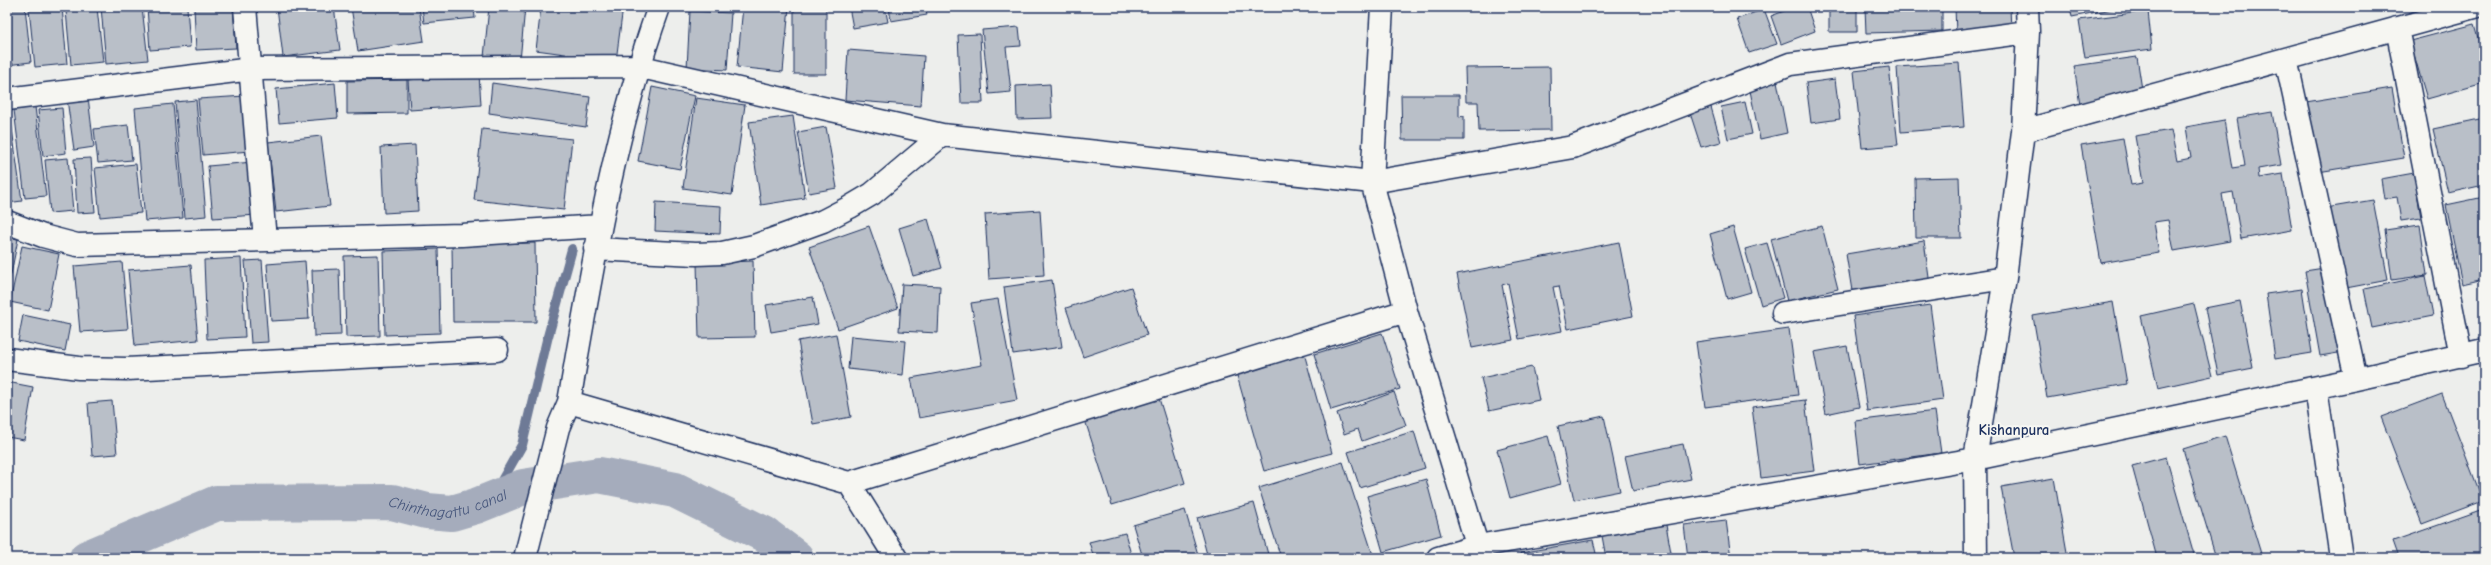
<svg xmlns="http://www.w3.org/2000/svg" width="2491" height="565" font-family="'Comic Neue',sans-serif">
  <rect width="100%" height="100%" fill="#edeeec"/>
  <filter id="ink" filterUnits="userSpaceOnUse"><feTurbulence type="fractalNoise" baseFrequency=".025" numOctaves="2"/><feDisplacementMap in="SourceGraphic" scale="8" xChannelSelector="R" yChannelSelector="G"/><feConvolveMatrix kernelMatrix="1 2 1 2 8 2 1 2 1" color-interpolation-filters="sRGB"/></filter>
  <g filter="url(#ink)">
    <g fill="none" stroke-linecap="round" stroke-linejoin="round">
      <!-- stream -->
      <path stroke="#6e7a96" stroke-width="10" d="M476,506L500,484L522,445L547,340L572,249"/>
      <!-- canal -->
      <path stroke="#a5acbc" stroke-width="36" id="s1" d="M87,558L217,503L392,502L427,511L452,513L476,506L523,487L599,475L675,490L764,534L796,558"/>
    </g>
    <!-- building -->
    <path fill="#b9bfc8" stroke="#1b2f5e" d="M7,7H25L31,62L7,65Z
      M62,7L67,64L35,67L29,9Z
      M101,7H142L148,60L106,64Z
      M147,7H187L190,47L150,50Z
      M194,7H233L236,48L196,50Z
      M277,7H334L340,50L283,57Z
      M351,7H419L424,41L358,51Z
      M422,7H474L475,18L424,23Z
      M489,7H525L520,61L484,57Z
      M541,7H623L616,61L536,50Z
      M743,7H789L783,72L737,67Z
      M794,7H826V74H794Z
      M849,7H885L888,22L853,28Z
      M889,7H925L927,15L891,21Z
      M1795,7H1807L1815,31L1781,44L1771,16Z
      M1829,7H1857V32H1829Z
      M1865,7H1942V31L1866,33Z
      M1955,7H2010L2011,31L1956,34Z
      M2070,7H2122L2072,17Z
      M97,8L103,62L71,65L66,11Z
      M1764,9L1777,44L1749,53L1737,19Z
      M690,11L731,13L727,70L687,68Z
      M2148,11L2152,49L2085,58L2079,20Z
      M2475,24L2484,55V83L2427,99L2410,41Z
      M1019,27L1021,46L1006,47L1011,92L989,94L982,30Z
      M980,34L983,103H961L958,35Z
      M848,50L924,56L921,106L845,100Z
      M2137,57L2143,96L2080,105L2074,66Z
      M1959,63L1964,127L1901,132L1897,67Z
      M1550,67L1551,130L1479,131L1478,102H1466L1465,68Z
      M1889,67L1898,145L1862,148L1854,71Z
      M479,74L481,105L410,110L408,80Z
      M1835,79L1840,119L1811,123L1806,83Z
      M407,80V113L347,114V81Z
      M1777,81L1787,133L1760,139L1749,86Z
      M335,83L338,118L279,123L276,89Z
      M492,83L590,97L586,127L489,113Z
      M1050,84L1052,118L1017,119L1016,86Z
      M652,87L695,96L680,169L638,161Z
      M2392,88L2404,158L2318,172L2306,102Z
      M1401,95H1459V117L1464,116V140H1402Z
      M245,96L250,151L203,155L198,99Z
      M88,97L94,147L74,150L67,99Z
      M696,98L745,105L732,195L683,188Z
      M196,100L206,216L185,218L175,102Z
      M1745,102L1752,134L1728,139L1721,107Z
      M173,104L183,218L145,221L135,108Z
      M9,107L22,201L7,203V108Z
      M35,107L46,196L25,198L14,110Z
      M1711,107L1721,142L1701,147L1690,113Z
      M62,108L66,153L43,156L38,110Z
      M2272,112L2281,165L2258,169L2259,178L2283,174L2292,230L2241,239L2233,192L2222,194L2230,241L2174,251L2168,220L2154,222L2159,253L2101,263L2081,145L2123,138L2131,185L2143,183L2135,136L2171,130L2177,161L2191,158L2186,127L2224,120L2232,168L2245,166L2237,118Z
      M793,116L805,198L761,205L749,122Z
      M2484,118V185L2448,193L2433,129Z
      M128,125L132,160L98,163L94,129Z
      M826,127L837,188L809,193L798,132Z
      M482,129L572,139L564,210L474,200Z
      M321,136L330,206L276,212L268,142Z
      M415,145L418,211L384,213L381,147Z
      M68,158L73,211L50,213L45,160Z
      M91,158L95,212L77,213L74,159Z
      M253,162L257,215L213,218L208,166Z
      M136,164L141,213L100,217L95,168Z
      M2414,173L2421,218L2401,221L2397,197L2384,199L2381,179Z
      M1959,177L1961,238H1916L1915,178Z
      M2484,197V279L2462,284L2446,205Z
      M2373,200L2388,280L2341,289L2326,208Z
      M656,202L721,206L720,234L655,231Z
      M1040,210L1044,275L989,279L985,214Z
      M928,219L942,268L913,276L899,228Z
      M2420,225L2427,275L2392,280L2385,230Z
      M869,226L898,308L838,329L809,247Z
      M1822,226L1838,289L1787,301L1771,239Z
      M1733,227L1751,292L1727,299L1710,234Z
      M7,237L18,239L7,294Z
      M1924,241L1930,285L1853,297L1846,254Z
      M1619,242L1633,316L1568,329L1559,286L1553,287L1562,331L1519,339L1508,283L1502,285L1513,340L1472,348L1457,274Z
      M535,243L536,322H453L452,244Z
      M1767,243L1783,298L1761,305L1745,249Z
      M22,246L59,254L48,310L10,302Z
      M438,249L440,333L385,335L383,251Z
      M378,255L380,336L346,337L344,256Z
      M241,258L245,337L207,339L204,260Z
      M262,260L268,342L251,343L245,261Z
      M305,261L309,319L271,321L267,264Z
      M753,261L755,337L699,338L697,263Z
      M122,262L128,329L80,332L74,266Z
      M191,265L198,340L135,346L128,270Z
      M2330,267L2344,352L2320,356L2305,271Z
      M339,269L341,335L314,336L312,270Z
      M2425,276L2433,316L2372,328L2364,289Z
      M1052,280L1062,347L1013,354L1004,287Z
      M902,284L940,286L938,333L899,331Z
      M1131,287L1147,335L1083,357L1066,308Z
      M2302,289L2312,353L2275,359L2266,294Z
      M813,297L818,324L771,332L766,305Z
      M998,299L1017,400L919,418L911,378L982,365L971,303Z
      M2240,301L2253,368L2218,375L2205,308Z
      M2113,302L2127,384L2047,398L2033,316Z
      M2194,304L2212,376L2158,388L2141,316Z
      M1930,305L1943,400L1867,411L1853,316Z
      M23,315L70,325L65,351L18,341Z
      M1789,329L1798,395L1705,407L1696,342Z
      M1382,333L1400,389L1331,410L1314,354Z
      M836,334L851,417L813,424L798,341Z
      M851,336L906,341L903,375L848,369Z
      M1847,346L1859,407L1826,414L1814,352Z
      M1304,353L1332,453L1264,471L1236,372Z
      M1532,367L1539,400L1489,411L1481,378Z
      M7,382L33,387L24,440L7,437Z
      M1394,392L1406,425L1362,441L1358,429L1344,434L1337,413Z
      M2442,394L2483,501L2422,524L2381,417Z
      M1158,395L1185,483L1112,505L1084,417Z
      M1805,400L1814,471L1761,478L1752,407Z
      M112,401L117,454L92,456L88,403Z
      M1935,411L1941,453L1860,464L1855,421Z
      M1604,416L1620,491L1574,500L1558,426Z
      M1414,431L1425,468L1360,488L1348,452Z
      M1548,436L1561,484L1510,498L1497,450Z
      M2225,436L2262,557L2259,558H2216L2183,449Z
      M1683,444L1691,479L1633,491L1625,456Z
      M2166,457L2195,558H2157L2132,466Z
      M1343,462L1374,558H1281L1259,488Z
      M2054,478L2068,558H2014L2001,487Z
      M1426,479L1441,535L1383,552L1367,496Z
      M1254,503L1269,558H1208L1197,518Z
      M2484,509V558H2399L2393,541Z
      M1185,510L1199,558H1143L1133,525Z
      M1726,520L1731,558H1688L1684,525Z
      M1666,525L1672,558H1606L1602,536Z
      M1125,533L1132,558H1094L1089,542Z
      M1593,540L1597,558H1521L1520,553Z
      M1081,553L1082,558H1061Z"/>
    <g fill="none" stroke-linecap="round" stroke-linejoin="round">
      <defs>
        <path id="minor" d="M245,7L265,240
          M1382,7L1372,182L1406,311L1481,558
          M2397,28L2461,356
          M2286,59L2356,379
          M7,99L252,69L637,66L942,135L1372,182L1573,147L1790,64L2028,32
          M2023,131L2475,7
          M7,222L43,236L77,245L462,235L600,226
          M595,249L696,254L722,253L754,246L823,221L850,207L872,194L942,135
          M1783,313L2005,278
          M7,359L79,368L127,369L497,350
          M2316,388L2341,558
          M569,402L849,483L1406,311
          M849,483L896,558
          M525,558L558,428L569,402C592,269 613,135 659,7
          M1438,558L1478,546L1975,459L2356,379L2484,350
          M1976,558L1975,459L2005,278L2023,131L2028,32L2027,7"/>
      </defs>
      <!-- minor casing -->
      <use href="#minor" stroke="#1b2f5e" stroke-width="25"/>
      <!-- minor -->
      <use href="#minor" stroke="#f6f6f2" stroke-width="22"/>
    </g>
  </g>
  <g text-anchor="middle" stroke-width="4" stroke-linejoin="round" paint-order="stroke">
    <!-- neighbourhood labels -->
    <g font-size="15" font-weight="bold" fill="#1b2f5e" stroke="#f6f6f2">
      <text x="2014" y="435">Kishanpura</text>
    </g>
    <!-- water labels -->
    <g font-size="15" font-style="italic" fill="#44547a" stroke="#f6f6f2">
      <text dy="5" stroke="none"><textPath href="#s1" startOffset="374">Chinthagattu canal</textPath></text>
    </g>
  </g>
  <!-- margin -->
  <rect width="2491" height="565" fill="none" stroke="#f6f6f2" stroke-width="24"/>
  <rect x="12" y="12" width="2467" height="541" fill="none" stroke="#1b2f5e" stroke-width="1.5" filter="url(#ink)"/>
</svg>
